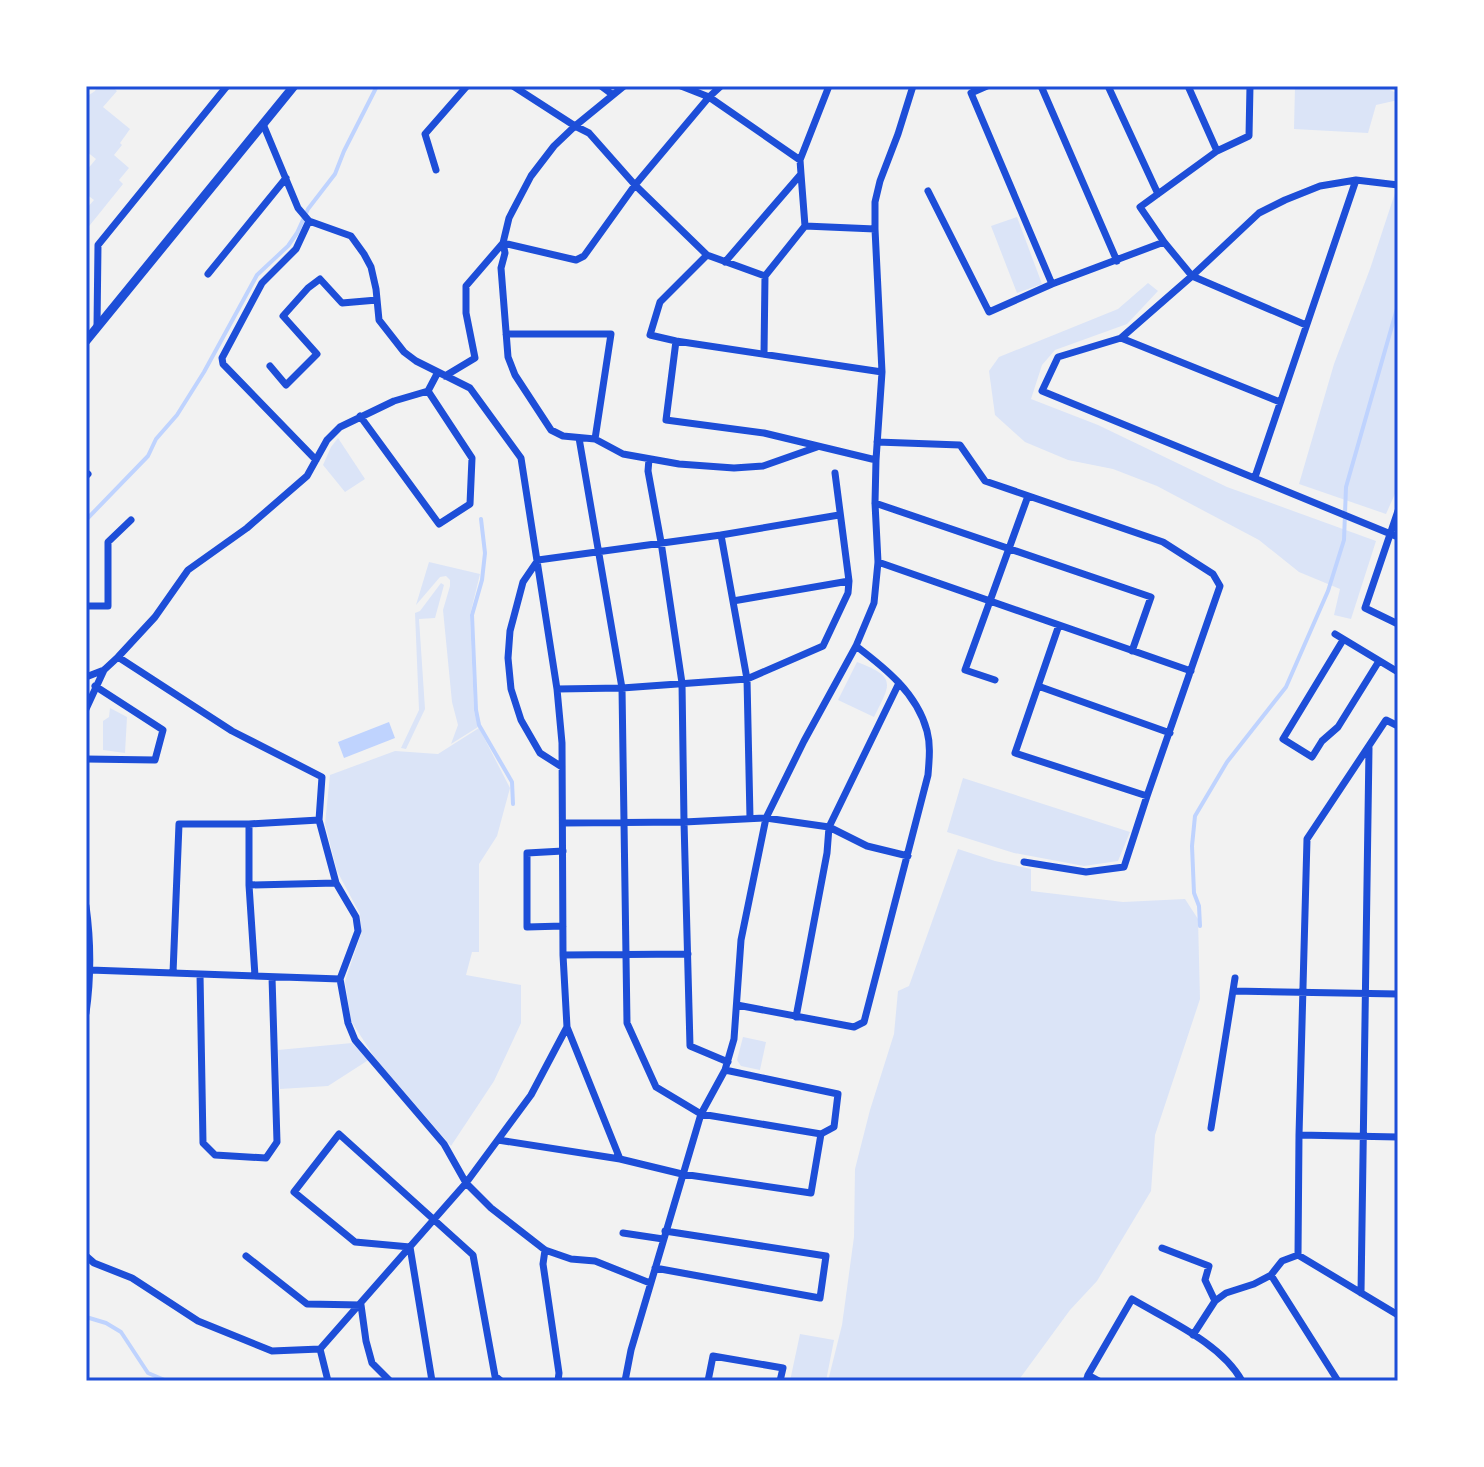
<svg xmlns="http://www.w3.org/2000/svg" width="1484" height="1467" font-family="Cabin,sans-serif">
  <rect width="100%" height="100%" fill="#f2f2f2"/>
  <!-- green -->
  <path fill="#dbe4f7" d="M98,86H111L117,91L103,107L130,129L120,143L122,145L114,155L129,168L119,180L123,184L86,230V209L94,200L86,194V171L96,159L86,151V97L95,91Z
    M1295,86H1383L1398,94V100L1376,105L1368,133L1294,129Z
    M1395,193L1398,194V487L1386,514L1299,484L1334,364L1370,269Z
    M1017,217L1042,284L1017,293L991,226Z
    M1148,283L1158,291L1127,324L1055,350L1042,365L1031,399L1098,425L1227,487L1376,541L1351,619L1334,615L1340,589L1299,572L1259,540L1157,486L1113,469L1068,460L1025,442L995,415L989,371L999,357L1118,309Z
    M338,438L365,479L345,492L323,465L331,447Z
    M429,562L480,574L470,615L474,711L478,727L451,744L458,725L452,702L443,610L450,586V580L446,576L440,577L416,605Z
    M441,583L444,585L435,618L419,619L425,709L406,749L401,748L419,710L415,613L420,611Z
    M857,662C898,677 890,685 874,717L838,700Z
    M110,708L127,717L125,753L103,750V721L109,717Z
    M479,728L510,788L497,836L479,864V952H472L466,975L521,985V1023L494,1081L451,1146L375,1058L351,1021L345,981L361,934L360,914L337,871L325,824L330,775L395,751L438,754Z
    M963,778L1130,832L1118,861L1084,866L1014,853L947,832Z
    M958,849L995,861L1031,869V891L1123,902L1185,899L1198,919L1200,999L1155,1135L1151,1191L1097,1281L1070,1310L1018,1381H828L842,1325L854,1237L855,1169L870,1110L894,1034L898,991L909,986Z
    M743,1037L766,1042L760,1070L741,1066L737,1060Z
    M352,1043L370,1059L328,1086L280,1089L278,1050Z
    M800,1334L834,1340L826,1381H790Z"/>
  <!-- water -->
  <path fill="#bfd3fe" d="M389,722L395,738L344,758L338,742Z"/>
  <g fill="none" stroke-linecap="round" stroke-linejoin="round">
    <!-- stream -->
    <path stroke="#bfd3fe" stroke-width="4" d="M481,519L485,553L482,580L472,615L476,710L479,725L512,782L513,804
      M86,520L148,456L156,439L177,415L204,372L257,275L288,246L297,233L308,209L335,174L344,151L377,86
      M1200,926L1199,906L1194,893L1192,846L1195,816L1227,762L1286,687L1328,591L1344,540L1346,487L1398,305
      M86,1317L106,1323L121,1332L148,1373L167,1381"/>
    <!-- minor -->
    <path stroke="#1d4ed8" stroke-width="7" d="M513,86L575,126L589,133L635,185L707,255L765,276
      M601,86L613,95
      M624,86L575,126L554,146L531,176L509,218L503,243L505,253L501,268L508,357L515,375L551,430L563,436L595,439L623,454L679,464L734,468L763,466L817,447
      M681,86L709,97L800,160
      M987,86L971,93L1052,284
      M1041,86L1117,261
      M1108,86L1158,194
      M1188,86L1217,151
      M1250,86L1249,136L1217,151L1140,207L1164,242L1192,276L1306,325
      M263,124L298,208L309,221L351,236L364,254L371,267L376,289L379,320L404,352L416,361L470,388L521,458L557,689L562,743L563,955L567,1027L620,1159L682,1174L811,1193L821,1134L834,1127L838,1094L725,1070
      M436,170L425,134L467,86
      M801,174L805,226
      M1398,185L1356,180L1320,186L1285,200L1259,213L1192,276L1121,338L1058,357L1042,391L1398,537
      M928,191L989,312L1052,284L1164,242
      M309,221L296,249L262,283L222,358L223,364L316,460
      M503,243L576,260L584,256L635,185L709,97L721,86
      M707,255L660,302L650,335L676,341L882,372
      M725,262L801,174L800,160L829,86
      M208,274L286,178
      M97,326L98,245L227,86
      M506,334H611L595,439
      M1121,338L1280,402
      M676,341L666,420L764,433L876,460
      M764,354L765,276L805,226L875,229
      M270,366L286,385L317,354L283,316L308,288L320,279L342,303L377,300
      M445,376L475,358L466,313V286L503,243
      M360,416L439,524L470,504L472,458L428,391
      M579,438L622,688L627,1023L656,1087L701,1114L821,1134
      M877,442L960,445L985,481L1163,542L1213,574L1220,586L1147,796L1124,867L1086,872L1024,862
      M649,459L648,471L661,542L682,683L684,822L690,1046L728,1062
      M86,476L88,474
      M1255,477L1356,180
      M875,503L1151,597L1132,651
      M1398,511L1365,608L1398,624
      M721,535L747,679L750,818
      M878,562L1191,671
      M733,601L849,581L835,473
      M86,606H108V542L131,520
      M1059,625L1015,753L1147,796
      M1335,634L1398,672
      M1343,640L1283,739L1312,757L1322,741L1338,727L1379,661
      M118,657L232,731L322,777L319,820L336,883L356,917L358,931L340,979L348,1023L355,1040L444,1144L466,1183L491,1208L545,1250L571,1259L595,1261L650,1283
      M86,677L104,670L118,657L155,617L188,570L247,528L307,476L327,440L340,427L394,401L428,391L438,372
      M995,680L965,670L1028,496
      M1038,686L1170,733
      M557,689L622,688L747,679L823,646L848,593L849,581
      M86,709L104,670
      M86,759L155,760L163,730L95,686
      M562,767L540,753L521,720L511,689L508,658L510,631L523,582L538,560L721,535L839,515
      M563,823L684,822L766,818L829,827L867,846L908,856
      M249,824V885L255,976
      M563,851L527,853V927L563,926
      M249,885L336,883
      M86,906C91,942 91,978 86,1013
      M563,955L688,954
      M90,970L340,979
      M173,973L179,824H249L319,820
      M200,974L203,1143L215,1155L266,1158L277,1142L272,977
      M1233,991L1398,994
      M737,1005L854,1027L864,1022L928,775C929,761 931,746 927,731C917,693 885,668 856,646
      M796,1017L827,853L829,827L899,683
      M1211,1128L1235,978
      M1299,1135L1398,1137
      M498,1140L620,1159
      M623,1233L663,1239
      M1162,1248L1209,1266L1205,1280L1215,1301
      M545,1250L543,1264L559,1373L558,1381
      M1298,1255L1299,1135L1307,839L1386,720L1398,726
      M86,1256L94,1263L132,1278L198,1321L272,1351L320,1349L466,1183L531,1095L567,1027
      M246,1256L307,1304L361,1305L366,1341L372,1363L390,1381
      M655,1268L820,1298L826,1256L665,1231
      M1271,1275L1338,1381
      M1361,1293L1369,748
      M1193,1335L1215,1301L1226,1293L1254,1284L1271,1275L1282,1261L1298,1255L1398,1315
      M320,1349L328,1381
      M1088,1375L1099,1381
      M432,1381L410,1247L355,1242L294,1192L339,1134L473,1255L495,1376L501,1381
      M625,1381L631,1350L701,1114L725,1070L734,1039L741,940L766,818L804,741L856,646L874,603L878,562L875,503L876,460L882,372L875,229V202L880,181L898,134L913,86
      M708,1381L713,1356L783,1368L780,1381
      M1086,1381L1088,1375L1132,1299C1169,1321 1221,1343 1242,1381"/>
    <!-- tertiary -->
    <path stroke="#1d4ed8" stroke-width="9" d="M86,341L294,86"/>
  </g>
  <!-- border -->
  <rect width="1484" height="1467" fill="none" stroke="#ffffff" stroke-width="176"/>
  <rect x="88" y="88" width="1308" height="1291" fill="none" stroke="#1d4ed8" stroke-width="3"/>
</svg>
